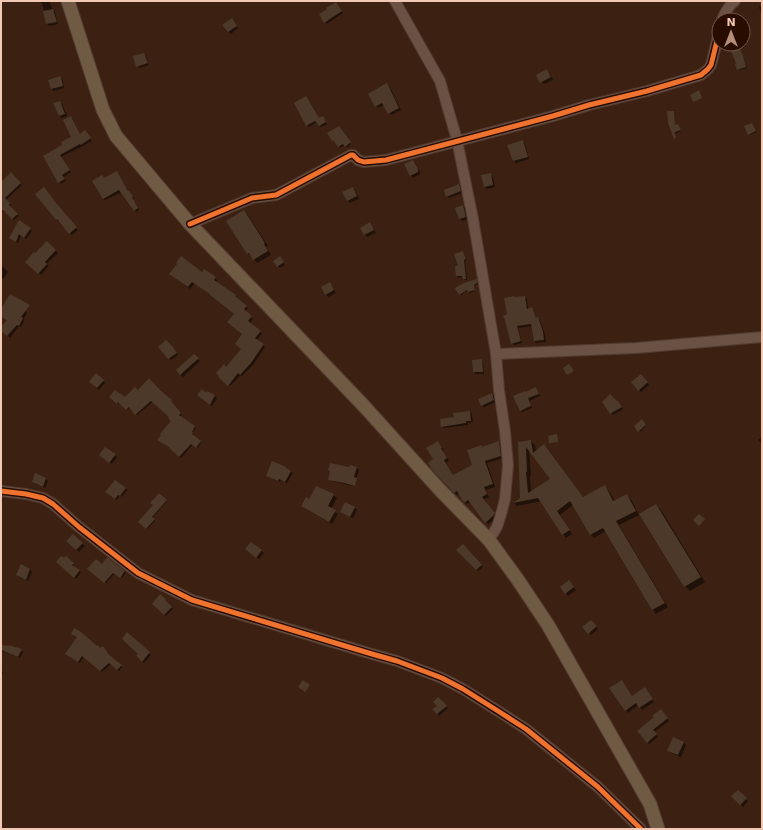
<svg xmlns="http://www.w3.org/2000/svg" width="763" height="830" font-family="'DejaVu Sans',sans-serif">
  <rect width="100%" height="100%" fill="#3c2112"/>
  <!-- shadow -->
  <path fill="#0007" fill-rule="evenodd" d="M39,1H49L53,10L55,12L58,24L49,26L47,24L42,3H41Z
    M336,3L343,13L327,24L325,22Z
    M762,6V15L759,7Z
    M234,22L238,28L231,34L228,31Z
    M740,50L747,68L739,70H738Z
    M144,54L146,56L149,65L140,68L137,66Z
    M547,70L549,72L553,80L544,84L541,82Z
    M61,77L63,80L64,88L54,91L51,89Z
    M387,84L389,86L401,110L391,115L384,105L378,108L376,106Z
    M59,102L62,104L67,116L62,118L59,116Z
    M295,104L319,119H324L327,124L321,127L317,122L309,127Z
    M673,112L674,113L675,126L678,125L681,131L676,133V139L675,138Z
    M71,117L73,119L80,135L87,134L92,141L83,146L61,157L71,172L64,177L66,181L61,184L44,157L63,145L72,137Z
    M753,125L756,132L750,135L746,127Z
    M340,129L351,144L347,148L345,145L340,148L335,141L333,140Z
    M522,141L525,143L529,159L516,163L514,161L509,145Z
    M413,161L415,163L420,172V174L413,178L411,175Z
    M117,172L129,192L134,198L133,199L139,210L136,212L122,192L105,200L103,199Z
    M11,173L22,185L6,200L11,205L10,207L19,216L14,220L5,210L1,214V183Z
    M490,174L493,177L495,187L487,189L485,187Z
    M459,185L461,188L462,193L449,198L447,196Z
    M352,188L355,190L359,199L350,203L348,201L344,192Z
    M36,194L58,206L78,230L72,235L60,221L59,222L57,220Z
    M463,206L465,208L468,219L463,221L460,219L457,208Z
    M244,211L247,214L268,246L266,247L271,255L257,263L252,256L251,257L248,253Z
    M19,221L32,231L26,239L21,235L18,243L10,238Z
    M370,224L372,226L376,233L367,237L361,228Z
    M47,242L58,253L46,264L49,266L41,275L26,262Z
    M463,252L464,253L467,260L465,261L467,280H465L463,277L458,278L457,276L456,267H459Z
    M282,260L285,265L280,268L278,266Z
    M1,265L8,272L3,279L1,277Z
    M203,273L215,278L217,280L216,282L235,295L237,297L236,298L248,308L245,312L253,319L250,323L262,333L257,340L265,347L253,365L242,376L241,375L230,386L220,377L242,350L243,334L235,315L211,294L195,283L190,289L173,276Z
    M476,281L478,284L474,286L475,291L469,293L468,290L461,295L460,294Z
    M332,286L336,293L328,297L322,288Z
    M525,297L527,299L528,309L532,308L533,310L536,319L538,318L540,320L545,334L546,342L536,343L535,341L533,326L518,328L522,343L514,345L512,343L508,314L515,298Z
    M1,308L25,311L27,313L23,320L24,321L21,327L19,326L10,338L1,330L8,320L1,317Z
    M160,348L175,350L178,355L171,360Z
    M194,355L200,361L183,377L177,370Z
    M481,360L483,363L484,374H476L474,372Z
    M96,375L105,383L99,390L90,382Z
    M641,375L649,385L641,392L632,382Z
    M537,390L540,396L529,401L532,408L522,412L521,410L515,396Z
    M138,391L160,392L172,402L171,403L182,415L180,417L196,428L192,433L194,435L192,436L201,443L198,448L193,444L181,458L169,448L160,441L172,421L170,417L153,402L137,415L130,407L128,410L120,403L119,404L110,397L125,398Z
    M208,392L217,398L212,406L200,397L206,395Z
    M492,394L494,396L496,402L484,407L481,405Z
    M603,402L619,404L623,409L613,415Z
    M470,412L472,414L473,422L468,423V425L444,428L442,426L455,418Z
    M642,421L646,426L640,432L635,426Z
    M762,437V444L758,440Z
    M531,441L535,445L536,452L544,446L548,449L583,498L604,486L608,490L615,501L627,495L631,499L639,515L619,525L668,607L656,614L653,610L606,531L594,538L591,535L573,505L560,515L572,534L566,538L563,534L542,501L517,506L514,503L521,498L519,442ZM529,449L551,479L531,492L530,476H531Z
    M499,443L502,445L503,458L487,463L495,487L485,490L489,497L484,499L496,516V519L488,524L471,502L467,504L464,502L459,493L457,495L434,470L435,460L440,445L444,450L443,451L449,461L446,463L453,475L474,466L481,446L483,448Z
    M115,455L117,457L112,464L103,457Z
    M272,463L291,472L293,473L287,483L281,480L280,482L269,477L267,475Z
    M350,466L357,468L359,470L354,486L331,481L330,479L350,468Z
    M46,479L48,481L45,488L35,484L33,482Z
    M126,488L127,490L122,497L120,495L117,500L108,494Z
    M159,494L167,501L152,518L155,521L147,529L139,522L154,505Z
    M333,495L337,498L331,509L338,514L332,524L306,509L303,506Z
    M656,505L661,510L705,582L690,591L685,586Z
    M355,508L357,510L353,518L344,514L341,512Z
    M73,536L85,546L79,552L68,541Z
    M251,543L264,553L259,559L249,551Z
    M462,546L483,567L478,571L468,560Z
    M66,557L74,565L73,567L81,572L76,579L57,562L64,559Z
    M107,559L126,573L121,578L115,573L106,583L88,569L102,566Z
    M30,569L32,572L28,581L19,577L17,575Z
    M571,584L576,590L568,596L562,588Z
    M160,596L166,601V602L173,609L166,616L153,604Z
    M591,621L598,629L591,635L584,627Z
    M72,634L110,657L122,667L119,671L111,664L102,672L84,656L80,663L68,655L78,638Z
    M136,640L151,655L144,663L137,655L139,654Z
    M1,646L21,650L23,652L20,658L1,651Z
    M1,670L3,672L1,680Z
    M622,681L633,697L647,691L654,702L642,710L638,705L628,713L611,689Z
    M443,702L448,708L439,716L434,709Z
    M663,713L669,721L654,732L658,737L649,744L638,731Z
    M674,738L684,743L686,745L681,757L671,753L668,750Z
    M738,791L748,801L743,807L733,796Z"/>
  <!-- building -->
  <path fill="#4c3929" fill-rule="evenodd" d="M336,2L342,11L324,23L319,14L327,9L326,8Z
    M53,9L57,22L46,24L43,11Z
    M232,18L237,26L228,32L222,25Z
    M740,48L743,56L746,67L737,70L735,64L736,63L731,51Z
    M144,53L148,63L136,67L133,56Z
    M547,69L551,77L540,83L536,75Z
    M61,76L63,86L51,89L48,80Z
    M387,83L399,108L388,114L382,103L375,107L368,94Z
    M699,90L702,98L693,102L690,95Z
    M306,96L319,118L323,116L326,122L319,126L315,121L306,126L294,103Z
    M60,101L65,114L59,116L53,103Z
    M667,111H674L675,125L678,124L681,130L675,132L676,138L674,139L668,123Z
    M71,116L80,134L85,130L91,138L81,145L80,144L60,155L70,170L62,175L65,179L58,183L43,156L62,145L61,142L71,137L63,120Z
    M752,123L756,131L748,135L744,126Z
    M339,126L351,142L345,147L343,144L338,147L333,140L332,141L327,133Z
    M523,140L528,157L513,161L507,145Z
    M413,160L418,169V172L410,176L404,164Z
    M117,171L128,191H129L133,196L132,197L138,208L134,211L119,190L103,199L92,181L102,175L104,178Z
    M11,172L21,183L5,198L10,203L9,205L18,214L12,219L3,210L1,212V182Z
    M491,173L493,185L484,187L481,175Z
    M459,184L461,191L446,197L444,190Z
    M44,187L56,203L77,227L69,234L57,219L56,220L35,194Z
    M353,187L357,196L347,201L342,192Z
    M463,205L466,217L459,219L455,208Z
    M244,210L265,243L264,244L268,251L253,260L249,253L247,254L226,221Z
    M19,220L31,228L24,238L19,234L16,242L9,238Z
    M370,222L374,230L364,235L360,228Z
    M47,241L56,250L45,262L47,264L38,274L25,262L34,252L35,253Z
    M463,251L466,259L464,260L466,279H463L462,276H456L455,266H458L454,254Z
    M181,256L202,272L204,269L216,277L214,280L236,295L235,296L247,306L244,309L252,316L248,321L261,331L255,338L264,344L251,363L240,375L238,373L228,386L218,377L219,376L216,373L224,364L226,367L241,349L235,344L242,334L227,322L234,314L209,294H210L192,282L188,287L169,274L177,264L176,263Z
    M280,256L284,262L277,267L273,261Z
    M477,279V283L474,285L475,290L468,292L467,290L459,295L455,288L464,283Z
    M330,282L334,290L325,295L321,287Z
    M10,294L30,305L21,317L23,318L19,326L17,325L7,336L1,331V327L7,320L1,317V309Z
    M514,296V297L525,296L527,309L532,307L536,318L538,317L543,331L544,340L534,341L531,324L517,326L521,341L511,344L505,320L503,316L507,314L504,298Z
    M166,340L173,347L177,353L168,359L158,347Z
    M194,354L199,358L180,375L176,370Z
    M482,359L483,372H473L472,360Z
    M569,364L574,371L567,375L563,368Z
    M96,373L104,380L97,388L89,382Z
    M641,374L648,382L638,391L631,382Z
    M149,378L161,391L172,400L171,401L181,413L179,415L195,426L192,432L193,433L192,434L201,441L196,448L191,444L179,457L167,446L157,440L161,435L160,434L171,421L168,418L169,417L151,401L135,415L129,407L126,410L118,402L117,404L109,397L115,390L125,397L135,387L138,390Z
    M536,387L539,394L528,398L531,406L520,411L513,396L525,391V392Z
    M202,389L206,393L207,391L215,395L210,405L197,395Z
    M492,393L494,400L481,406L478,399Z
    M610,394L617,401H618L622,407L610,414L602,402Z
    M470,411L471,421H466V423L441,427L440,419L454,417L453,413Z
    M642,419L646,425L638,432L634,426Z
    M557,434L558,442L549,443L548,436Z
    M531,440L533,453L544,444L583,497L605,485L613,501L627,494L636,511L616,521L665,603L652,610L603,528L590,535L570,501L557,511L570,530L562,535L538,498L513,503L520,498L518,442ZM526,447L550,479L528,493L526,472H527Z
    M438,441L442,448H441L447,458L444,460L453,475L472,465L467,450L482,445V447L499,441L501,456L485,461L493,484L484,487L487,494L482,497L495,513L493,516L485,523L468,500L464,503L457,491L454,493L433,471L428,463L433,459L426,448Z
    M105,447L116,454L109,463L99,455Z
    M272,461L284,466L291,471L285,482L279,479L278,481L266,476Z
    M330,463L349,467L350,465L357,467L354,477L357,478L355,486L344,483L328,480L330,471L328,470Z
    M35,473L46,478L43,487L32,482Z
    M115,480L126,488L120,496L118,495L115,499L105,492Z
    M316,486L334,494L328,506L336,510L329,522L301,506L306,497L309,499L311,496Z
    M159,493L167,500L152,517L155,519L146,529L138,522L153,505L150,503Z
    M345,502L355,507L350,517L340,512Z
    M656,504L701,577L684,587L639,514Z
    M699,514L705,519L699,526L693,520Z
    M73,534L83,543L76,550L66,541Z
    M251,542L262,550L256,558L245,549Z
    M463,544L482,565L476,570L456,550Z
    M61,556L64,558L66,556L74,563L72,565L80,570L74,578L56,562Z
    M107,557L125,571L120,578L113,573L104,583L87,569L96,559L102,564Z
    M21,564L30,569L26,580L16,575Z
    M569,580L574,587L565,594L560,587Z
    M160,594L166,599L165,600L172,607L164,615L152,604Z
    M591,620L597,626L588,634L582,627Z
    M74,628L81,632L97,646L98,645L100,648L103,646L109,655L122,665L117,670L109,663L100,671L82,656L78,662L65,654L77,637L71,634Z
    M127,632L150,652L142,662L136,655L138,654L122,639Z
    M1,645L12,646L22,649L18,657L1,650Z
    M303,680L310,685L305,692L298,687Z
    M622,680L632,696L645,687L653,699L639,708L636,703L625,711L609,688Z
    M438,697L442,701H443L447,706L437,714L432,709L437,706L433,702Z
    M661,709L668,718L653,730L657,734L647,743L637,731L654,717L652,716Z
    M673,737L684,742L678,755L667,751Z
    M738,790L747,798L740,805L731,796Z"/>
  <g fill="none" stroke-linecap="round" stroke-linejoin="round">
    <defs>
      <path id="minor" d="M395,1L440,81L457,140L473,219L496,354L499,390L505,431L508,465L505,499L502,511L497,527L489,540
        M722,20C725,12 728,6 735,1
        M190,224L252,198L276,195L351,155H353L358,160L364,162L386,160L553,116L589,105L647,91L701,75L708,69L711,65L714,53L719,32
        M496,354L636,348L762,337
        M1,491L26,494L43,498L53,504L79,527L138,573L192,600L372,654L397,661L442,678L463,689L498,711L526,729L598,787L641,829"/>
      <path id="major" d="M68,1L103,110L116,136L190,224L363,405L440,490L489,540L518,580L548,625L650,804L658,829"/>
    </defs>
    <!-- minor casing -->
    <use href="#minor" stroke="#533b31" stroke-width="12"/>
    <!-- major casing -->
    <use href="#major" stroke="#533b31" stroke-width="15"/>
    <!-- minor -->
    <use href="#minor" stroke="#6b5143" stroke-width="10"/>
    <!-- major -->
    <use href="#major" stroke="#6f5a43" stroke-width="13"/>
    <defs>
      <path id="cycleway" d="M190,224L252,198L276,195L351,155H353L358,160L364,162L386,160L553,116L589,105L647,91L701,75L708,69L711,65L714,53L719,32
        M1,491L26,494L43,498L53,504L79,527L138,573L192,600L372,654L397,661L442,678L463,689L498,711L526,729L598,787L641,829"/>
    </defs>
    <!-- cycleway casing -->
    <use href="#cycleway" stroke="#280c00" stroke-width="8"/>
    <!-- cycleway -->
    <use href="#cycleway" stroke="#ef722f" stroke-width="5"/>
  </g>
  <!-- border -->
  <rect width="763" height="830" fill="none" stroke="#f1c8b4" stroke-width="4"/>
  <!-- north arrow -->
  <g transform="translate(731 32)"><circle r="19" fill="#280c00" stroke="#785748"/>
  <path d="M0-3L7 15L0 10L-7 15Z" fill="#b28e7b"/>
  <text y="-6" font-size="11" font-weight="bold" text-anchor="middle" fill="#f1c8b4">N</text>
  </g>
</svg>
